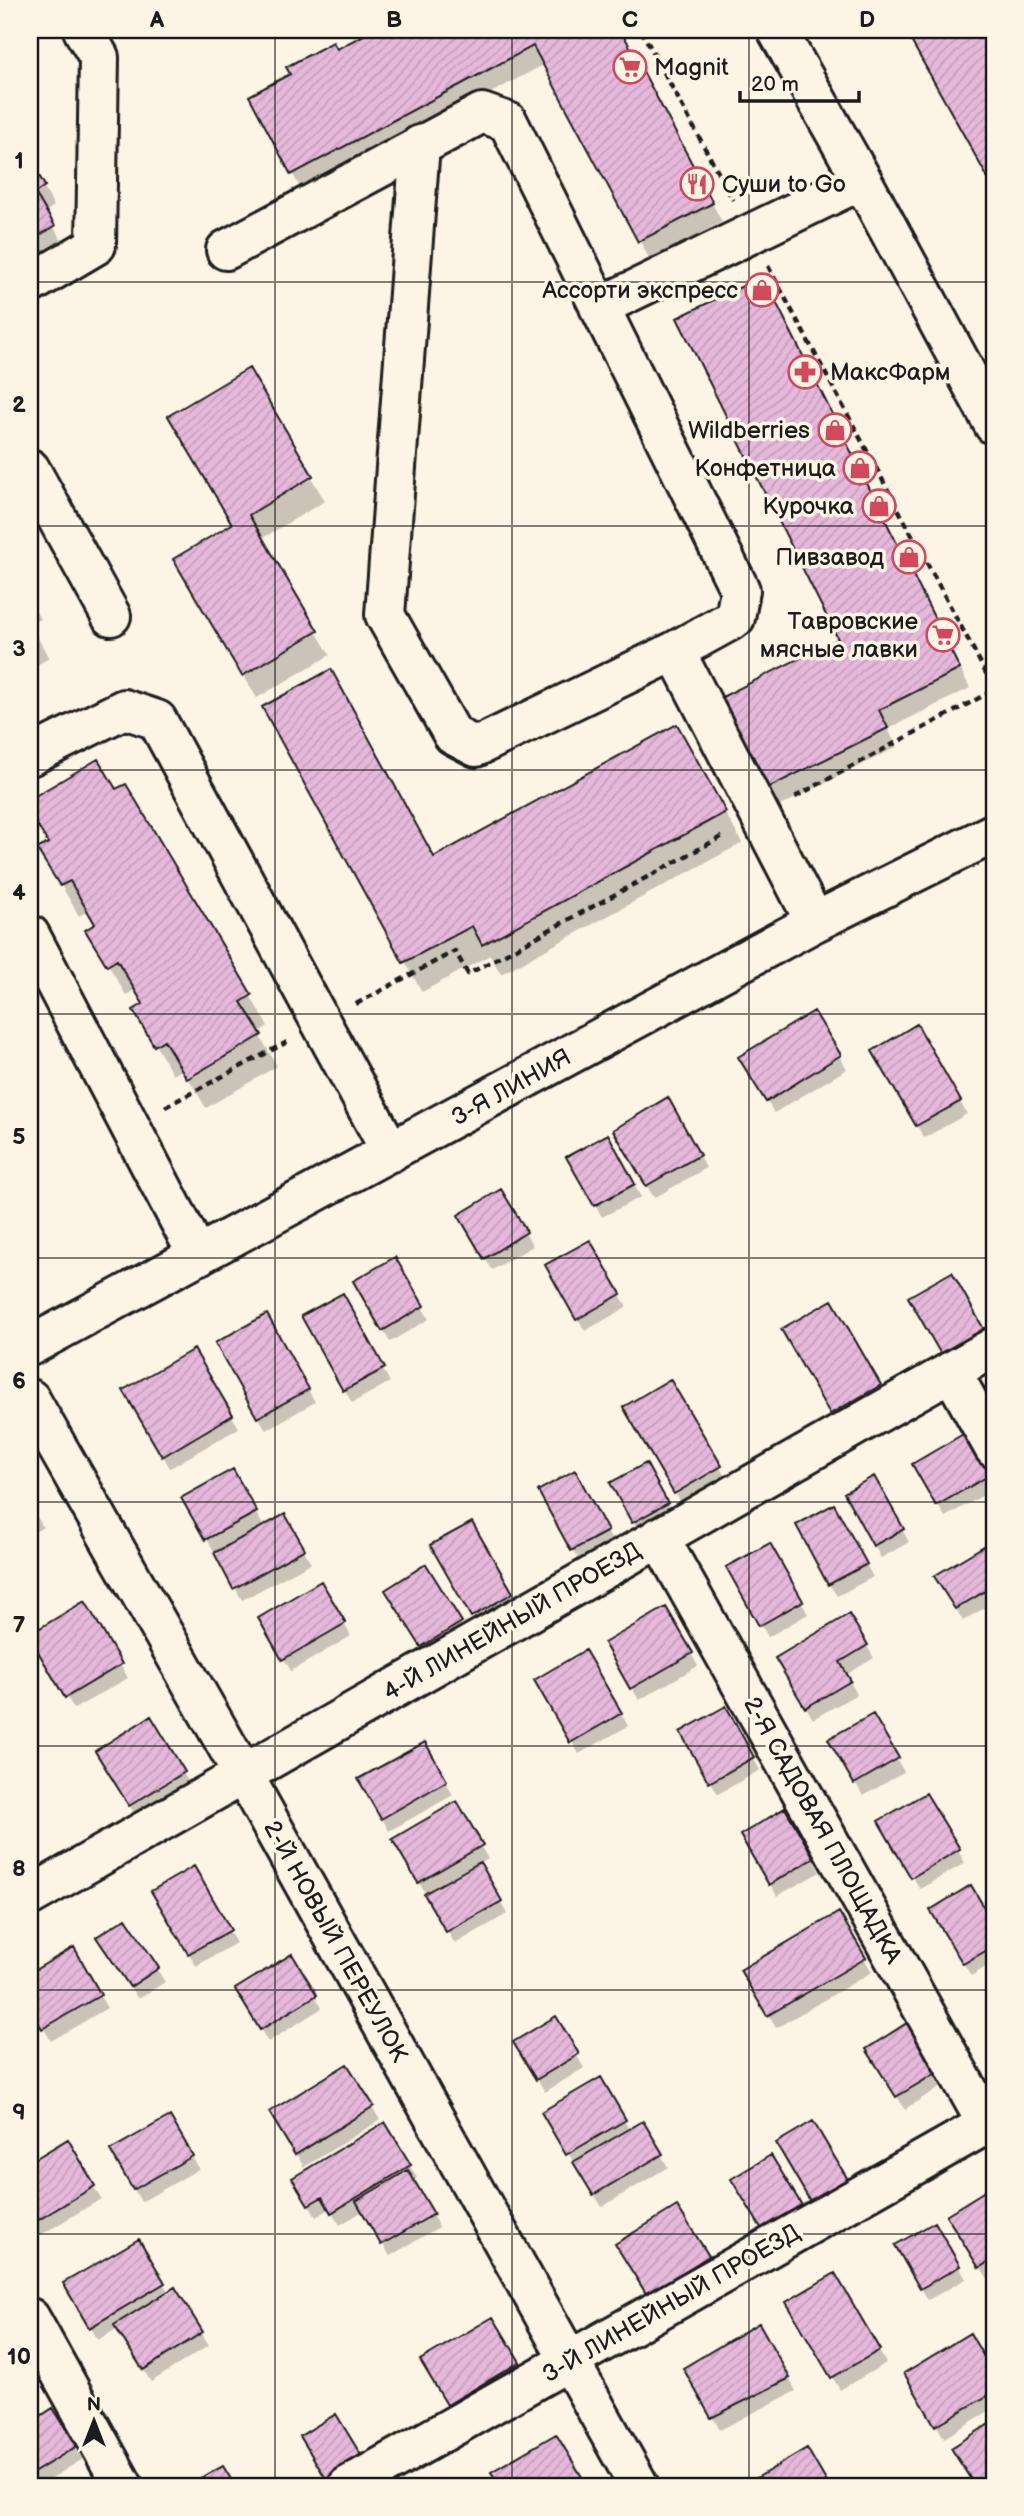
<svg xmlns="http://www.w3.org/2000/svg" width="1024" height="2516" font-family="'Balsamiq Sans',sans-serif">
  <defs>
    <pattern id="building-hatch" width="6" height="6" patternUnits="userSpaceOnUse" patternTransform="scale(1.75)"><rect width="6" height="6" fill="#e6b8db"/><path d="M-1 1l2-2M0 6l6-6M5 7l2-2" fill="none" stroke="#c59ebb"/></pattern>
  </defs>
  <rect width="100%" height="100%" fill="#fcf5e5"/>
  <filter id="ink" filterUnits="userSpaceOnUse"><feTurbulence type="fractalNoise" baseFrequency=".0143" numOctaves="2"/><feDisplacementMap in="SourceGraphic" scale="14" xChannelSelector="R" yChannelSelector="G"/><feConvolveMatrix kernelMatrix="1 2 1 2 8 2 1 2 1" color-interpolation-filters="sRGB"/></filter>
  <g filter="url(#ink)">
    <!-- shadow -->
    <path fill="#0003" d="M377,30H620L722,222L650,260L545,64L303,193L251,97Z
      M907,30H991L994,35V185Z
      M30,163L54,206L45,212L64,245L30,265Z
      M763,278L970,688L888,729L897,747L780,806L725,698L840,640Z
      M248,371L325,501L261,539L330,655L257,698L175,560L234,525Z
      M30,601L40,619L30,624Z
      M30,624L49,658L30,669Z
      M264,707L434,859L694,756L742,843L501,974L490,955L422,992Z
      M97,762L115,792L126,786L268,1026L258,1033L277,1066L206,1108L183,1069L173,1075L135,1010L145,1005L136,989L126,995L88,930L97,925L89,910L79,916L40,849L50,844L30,809V801Z
      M813,1013L847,1069L774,1113L741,1058Z
      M917,1027L967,1114L924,1138L874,1051Z
      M667,1100L706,1168L654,1198L615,1130Z
      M607,1137L641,1197L602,1217L569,1158Z
      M500,1192L533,1246L492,1270L460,1216Z
      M590,1242L627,1307L585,1331L548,1266Z
      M394,1259L429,1319L390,1342L355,1282Z
      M342,1296L390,1382L352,1403L304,1317Z
      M831,1302L887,1399L839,1426L783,1330Z
      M266,1316L315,1402L266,1430L217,1344Z
      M194,1352L239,1428L170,1468L126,1391Z
      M670,1381L727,1480L683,1506L625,1408Z
      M964,1436L994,1489L945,1517L914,1465Z
      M645,1465L674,1516L641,1535L612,1484Z
      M232,1471L264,1527L285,1516L311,1563L242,1600L184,1499Z
      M574,1473L614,1544L580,1562L540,1491Z
      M874,1479L909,1542L881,1558L846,1493Z
      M30,1505L43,1527L30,1535Z
      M834,1506L873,1577L837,1596L829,1584Z
      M471,1524L518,1606L480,1629L432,1546Z
      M994,1542V1602L963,1621L937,1576Z
      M769,1545L808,1614L768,1637L729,1568Z
      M321,1583L351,1636L291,1671L260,1618Z
      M394,1603L460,1623L467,1635L429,1659Z
      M85,1604L128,1678L74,1709L30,1635Z
      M666,1610L698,1666L639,1700L606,1644Z
      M849,1616L874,1658L846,1675L857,1694L813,1719L777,1658Z
      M585,1652L628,1726L579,1754L536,1681Z
      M725,1709L760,1770L718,1794L683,1733Z
      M872,1716L904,1772L863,1796L831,1740Z
      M150,1719L191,1786L137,1818L97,1751Z
      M424,1744L453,1795L389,1831L361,1780Z
      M925,1795L965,1863L920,1889L880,1822Z
      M456,1804L488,1859L479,1864L507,1914L455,1944L394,1840Z
      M785,1811L820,1872L777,1896L742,1836Z
      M193,1869L236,1943L196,1966L154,1891Z
      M994,1903V1962L971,1976L932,1910H984Z
      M838,1914L872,1972L776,2028L742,1970Z
      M126,1920L165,1982L138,1999L106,1950Z
      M73,1950L107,2008L51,2041L30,2004V1975Z
      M237,1990L315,1996L322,2008L268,2042Z
      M555,2019L584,2068L545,2092L515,2043Z
      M875,2062L936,2072L943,2085L905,2109Z
      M347,2066L380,2120L304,2167L271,2112Z
      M601,2080L630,2131L642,2123L668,2167L602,2207L543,2113Z
      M170,2118L199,2169L141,2202L112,2151Z
      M385,2124L417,2178L412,2181L439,2227L390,2256L363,2211L340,2225L330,2209L316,2217L294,2179Z
      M67,2142L101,2199L39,2236L30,2221V2164Z
      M988,2191L994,2202V2275L988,2279L956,2228Z
      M677,2208L715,2270L656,2307L625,2257Z
      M935,2225L966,2279L928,2300L897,2246Z
      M138,2241L169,2293L175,2290L209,2345L151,2382L118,2328L98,2340L65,2284Z
      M834,2275L886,2363L840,2390L788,2302Z
      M492,2319L526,2376L456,2417L422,2360Z
      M759,2325L796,2391L720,2430L685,2368Z
      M970,2336L994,2377V2408L944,2438L906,2373Z
      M30,2365L38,2379L30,2384Z
      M53,2411L83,2459L39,2486H35L30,2478V2425Z
      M555,2436L585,2486H501L494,2473Z"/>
    <!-- building -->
    <path fill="url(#building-hatch)" stroke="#1c1c1c" stroke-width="2" d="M373,30H621L713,203L638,242L533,46L291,175L249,96L290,74L286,67L333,42L337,49Z
      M905,30H993L994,189Z
      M30,160L45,186L35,193L55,226L30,241Z
      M763,276L960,669L879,710L888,728L768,788L722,697L838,639L677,318Z
      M249,368L313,476L249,515L318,631L242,676L173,559L232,524L168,416Z
      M331,669L434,857L677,724L726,812L482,945L472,926L403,963L262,707Z
      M98,759L116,789L126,784L252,995L241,1002L262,1035L187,1079L164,1040L154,1046L133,1010L143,1004L117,960L107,966L85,930L95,924L70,881L60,886L37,849L48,843L30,813V799Z
      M814,1011L841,1055L766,1102L738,1057Z
      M917,1024L961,1101L916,1126L872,1051Z
      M668,1097L700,1155L646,1186L613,1130Z
      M608,1134L635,1184L594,1206L566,1157Z
      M501,1189L527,1232L484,1259L458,1215Z
      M590,1240L621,1294L576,1320L545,1265Z
      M395,1257L424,1306L382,1331L353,1281Z
      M952,1272L986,1333L943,1358L908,1297Z
      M343,1293L385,1368L343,1391L301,1316Z
      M832,1300L881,1385L830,1414L781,1329Z
      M267,1314L309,1389L257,1418L215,1343Z
      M194,1349L233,1415L162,1457L123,1390Z
      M670,1379L722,1466L674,1494L623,1407Z
      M965,1433L990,1475L936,1506L912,1464Z
      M646,1463L668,1503L632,1523L610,1483Z
      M233,1469L257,1512L205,1540L181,1498Z
      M575,1470L608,1531L571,1551L538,1491Z
      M874,1476L904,1529L873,1546L844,1493Z
      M834,1504L867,1564L828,1585L796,1525Z
      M285,1514L305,1549L233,1589L214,1553Z
      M472,1522L513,1593L471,1617L430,1545Z
      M994,1540V1598L989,1589L955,1609L934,1576Z
      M770,1543L803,1601L759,1626L726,1567Z
      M426,1564L462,1622L421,1647L385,1590Z
      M321,1581L346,1623L282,1660L258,1618Z
      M85,1601L122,1664L65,1698L30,1638V1634Z
      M666,1607L693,1653L630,1689L604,1643Z
      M849,1614L868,1645L840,1662L851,1681L805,1708L775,1658Z
      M585,1650L622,1713L570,1743L534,1680Z
      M726,1706L754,1757L709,1783L680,1732Z
      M873,1714L899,1758L854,1784L828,1739Z
      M151,1716L185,1772L129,1806L95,1751Z
      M425,1742L447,1781L381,1819L358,1779Z
      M926,1793L960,1849L911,1878L878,1821Z
      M457,1801L483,1845L418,1883L392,1839Z
      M785,1808L814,1858L769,1885L740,1835Z
      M480,1862L502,1901L446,1932L424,1894Z
      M194,1866L231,1930L188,1954L151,1891Z
      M971,1885L984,1907L994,1901V1946L963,1964L930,1910Z
      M839,1912L866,1958L767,2016L740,1970Z
      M126,1918L159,1968L130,1987L96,1937Z
      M74,1947L101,1995L42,2029L30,2008V1973Z
      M292,1954L317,1995L260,2030L235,1989Z
      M556,2016L579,2054L536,2080L513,2042Z
      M907,2023L938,2072L896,2097L866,2049Z
      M347,2064L374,2106L295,2155L269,2112Z
      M601,2077L626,2120L566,2155L541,2112Z
      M170,2116L193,2156L133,2190L110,2150Z
      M643,2121L663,2154L593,2195L573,2162Z
      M813,2121L850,2183L813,2206L776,2143Z
      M385,2122L411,2165L331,2213L322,2197L308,2205L292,2178Z
      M68,2139L95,2186L30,2225V2162Z
      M771,2155L803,2207L763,2231L731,2179Z
      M408,2170L434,2214L381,2245L356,2201Z
      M988,2189L994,2198V2258L979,2268L946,2215Z
      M677,2206L709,2256L647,2295L615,2244Z
      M935,2222L960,2266L920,2289L895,2245Z
      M139,2239L165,2283L89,2328L63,2283Z
      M835,2273L880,2350L831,2378L786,2302Z
      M175,2287L203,2332L143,2370L114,2325Z
      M493,2317L520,2362L447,2405L420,2360Z
      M759,2323L790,2378L711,2418L683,2368Z
      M970,2333L994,2374V2392L935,2426L904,2373Z
      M53,2408L77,2446L30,2475V2423Z
      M336,2414L364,2460L328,2482L300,2436Z
      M994,2421V2486H975L951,2448Z
      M556,2434L582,2477L566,2486H500L491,2472Z
      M807,2448L829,2486H746L745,2485Z
      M223,2466L235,2486H186Z"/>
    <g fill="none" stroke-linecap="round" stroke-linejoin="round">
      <defs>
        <path id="minor" d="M777,30L862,180L994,425
          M226,250L482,113L508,122L740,590L735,618L675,651L476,747L453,735L385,615L420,145
          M30,284L96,245L99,57L83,30
          M599,307L862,180
          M30,469L111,616
          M675,651L815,922
          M30,756L124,709L157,720L391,1152
          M30,935L198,1256
          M30,1346L815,922L994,833
          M951,1371L994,1448
          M30,1399L243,1774L639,2486
          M659,1537L987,2124
          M30,1896L994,1347
          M30,2318L123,2486
          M348,2486L994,2120"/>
      </defs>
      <!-- minor casing -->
      <use href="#minor" stroke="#1c1c1c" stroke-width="44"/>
      <!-- path -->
      <path stroke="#1c1c1c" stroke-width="4.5" stroke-dasharray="7 5" stroke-linecap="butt" d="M641,30L733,200
        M768,266L994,688
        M795,797L994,690
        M356,1004L455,951L468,974L725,835
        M165,1107L287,1042"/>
      <!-- minor -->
      <use href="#minor" stroke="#fcf5e5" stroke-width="38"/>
    </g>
  </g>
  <!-- grid -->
  <path fill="none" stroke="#1c1c1c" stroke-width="2" stroke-opacity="0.55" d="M275,30V2486M512,30V2486M749,30V2486M30,282H994M30,526H994M30,770H994M30,1014H994M30,1258H994M30,1502H994M30,1746H994M30,1990H994M30,2234H994"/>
  <!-- icons -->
  <defs>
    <symbol id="supermarket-ring" viewBox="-11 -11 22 22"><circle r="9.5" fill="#fcf5e5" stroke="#d1495b" stroke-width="1.5"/><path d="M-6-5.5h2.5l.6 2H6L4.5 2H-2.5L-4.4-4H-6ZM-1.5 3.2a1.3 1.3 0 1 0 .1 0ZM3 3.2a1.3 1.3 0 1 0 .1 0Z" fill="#d1495b"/></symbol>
    <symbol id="restaurant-ring" viewBox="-11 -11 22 22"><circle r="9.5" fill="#fcf5e5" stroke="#d1495b" stroke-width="1.5"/><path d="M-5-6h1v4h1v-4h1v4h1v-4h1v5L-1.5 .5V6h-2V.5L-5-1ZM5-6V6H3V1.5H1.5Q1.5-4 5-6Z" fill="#d1495b"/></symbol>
    <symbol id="shop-ring" viewBox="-11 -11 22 22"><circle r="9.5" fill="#fcf5e5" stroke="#d1495b" stroke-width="1.5"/><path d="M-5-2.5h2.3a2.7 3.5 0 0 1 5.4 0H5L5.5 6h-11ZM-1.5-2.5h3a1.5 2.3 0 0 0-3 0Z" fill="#d1495b"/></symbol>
    <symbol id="pharmacy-ring" viewBox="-11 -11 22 22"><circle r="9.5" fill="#fcf5e5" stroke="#d1495b" stroke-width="1.5"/><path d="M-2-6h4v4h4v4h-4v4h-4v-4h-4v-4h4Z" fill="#d1495b"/></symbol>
  </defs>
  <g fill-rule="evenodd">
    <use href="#supermarket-ring" x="611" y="48" width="38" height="38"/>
    <use href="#restaurant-ring" x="678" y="165" width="38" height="38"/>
    <use href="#shop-ring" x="743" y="271" width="38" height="38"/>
    <use href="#pharmacy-ring" x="786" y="353" width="38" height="38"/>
    <use href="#shop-ring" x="816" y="411" width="38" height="38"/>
    <use href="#shop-ring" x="841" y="449" width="38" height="38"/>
    <use href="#shop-ring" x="860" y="487" width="38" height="38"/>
    <use href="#shop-ring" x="890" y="538" width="38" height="38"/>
    <use href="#supermarket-ring" x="924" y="616" width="38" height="38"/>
  </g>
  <g text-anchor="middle" stroke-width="7" stroke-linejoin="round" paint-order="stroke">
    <!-- poi labels -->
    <g font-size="24" fill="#1c1c1c" stroke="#fcf5e5" text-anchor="end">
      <text x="654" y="75" text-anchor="start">Magnit</text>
      <text x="722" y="192" text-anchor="start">Суши to Go</text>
      <text x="738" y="298">Ассорти экспресс</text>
      <text x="830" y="380" text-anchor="start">МаксФарм</text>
      <text x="810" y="438">Wildberries</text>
      <text x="836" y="476">Конфетница</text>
      <text x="854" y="514">Курочка</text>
      <text x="884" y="565">Пивзавод</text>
      <text x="918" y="629">Тавровские<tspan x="918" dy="28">мясные лавки</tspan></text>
    </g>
    <!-- street labels -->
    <g font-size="24" fill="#1c1c1c" stroke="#fcf5e5">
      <text transform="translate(511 1087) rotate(-29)" y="8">3-Я ЛИНИЯ</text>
      <text transform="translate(512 1621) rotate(-30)" y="8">4-Й ЛИНЕЙНЫЙ ПРОЕЗД</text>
      <text transform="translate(823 1830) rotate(61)" y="8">2-Я CАДОВАЯ ПЛОЩАДКА</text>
      <text transform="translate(336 1941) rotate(61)" y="8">2-Й НОВЫЙ ПЕРЕУЛОК</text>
      <text transform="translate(671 2303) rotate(-30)" y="8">3-Й ЛИНЕЙНЫЙ ПРОЕЗД</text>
    </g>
  </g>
  <!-- margin -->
  <rect width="1024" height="2516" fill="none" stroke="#fcf5e5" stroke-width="77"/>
  <!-- north arrow -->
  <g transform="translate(94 2421)" stroke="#fcf5e5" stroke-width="5" paint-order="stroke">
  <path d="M0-5L12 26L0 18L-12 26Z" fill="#1c1c1c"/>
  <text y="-10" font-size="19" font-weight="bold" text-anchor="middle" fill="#1c1c1c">N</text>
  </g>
  <!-- scale -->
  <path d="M740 91v10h119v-10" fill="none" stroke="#1c1c1c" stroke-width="3.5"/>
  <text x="751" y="91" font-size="21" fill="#1c1c1c" stroke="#fcf5e5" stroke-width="5" paint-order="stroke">20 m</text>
  <rect x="38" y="38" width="948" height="2440" fill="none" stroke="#1c1c1c" stroke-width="2.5"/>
  <g font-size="23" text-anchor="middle" font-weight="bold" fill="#1c1c1c">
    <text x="157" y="27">A</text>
    <text x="394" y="27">B</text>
    <text x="630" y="27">C</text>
    <text x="867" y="27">D</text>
    <text x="19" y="168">1</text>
    <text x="19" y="412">2</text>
    <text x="19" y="656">3</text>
    <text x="19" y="900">4</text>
    <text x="19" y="1144">5</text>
    <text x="19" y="1388">6</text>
    <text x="19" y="1632">7</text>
    <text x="19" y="1876">8</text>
    <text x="19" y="2120">9</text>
    <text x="19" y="2364">10</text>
  </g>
</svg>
